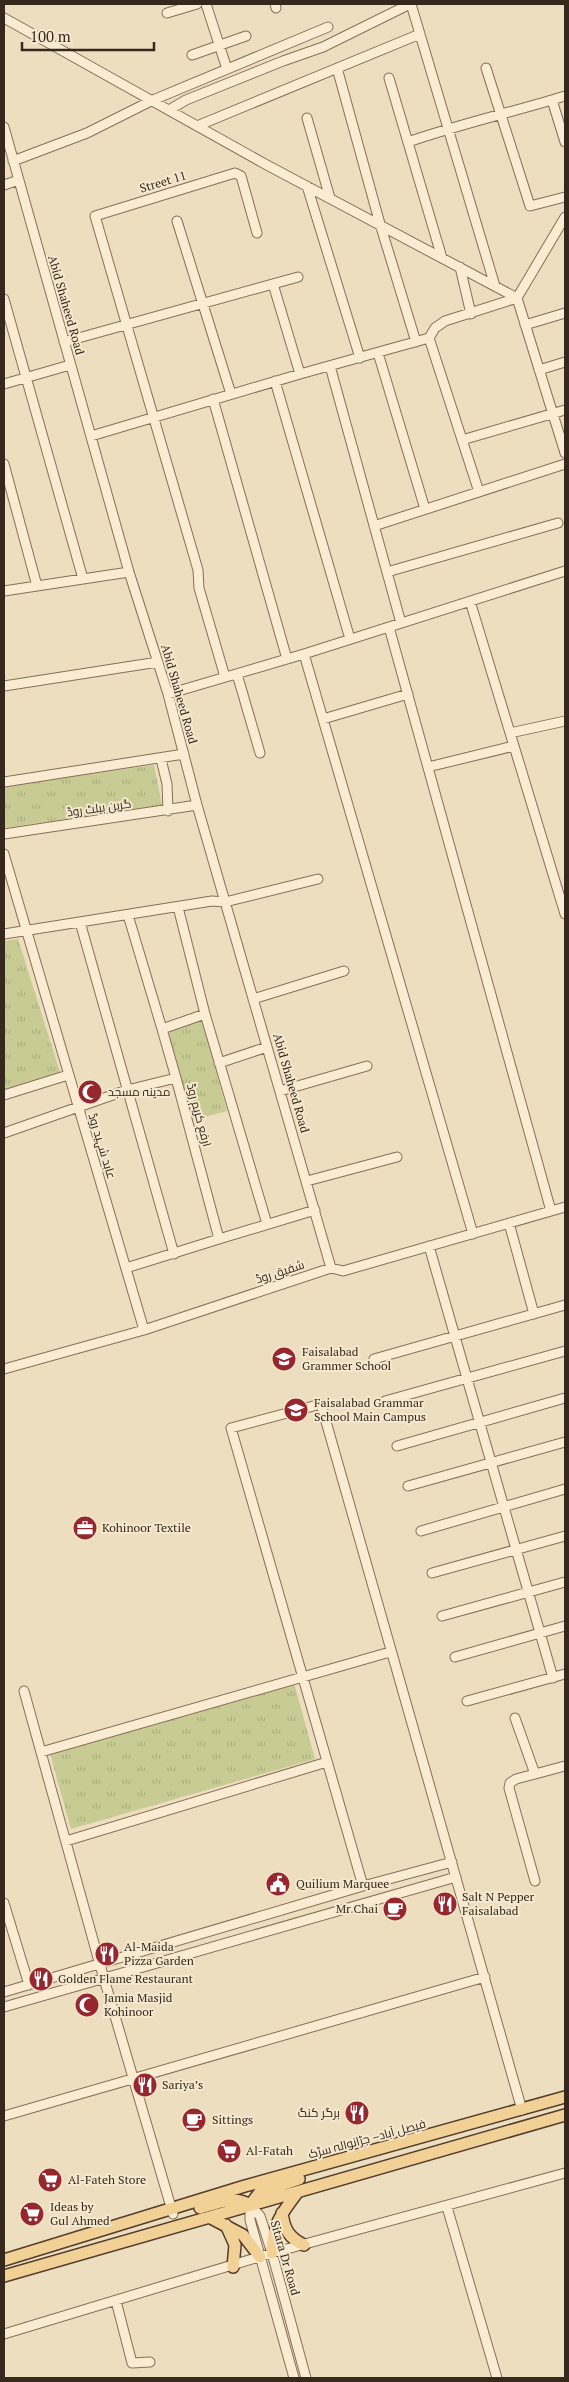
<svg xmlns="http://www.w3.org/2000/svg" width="569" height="2382" font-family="'PT Serif',Cairo,serif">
  <defs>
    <pattern id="park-tufts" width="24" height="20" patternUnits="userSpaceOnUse" patternTransform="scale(1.25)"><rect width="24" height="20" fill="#c8cc94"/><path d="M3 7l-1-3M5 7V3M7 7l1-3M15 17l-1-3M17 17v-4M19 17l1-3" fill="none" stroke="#acaf7f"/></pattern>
  </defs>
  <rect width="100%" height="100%" fill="#eedec0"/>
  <!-- park -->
  <path fill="url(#park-tufts)" d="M154,765L162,805L4,828V786Z
    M18,939L60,1072L4,1090V941Z
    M202,1020L227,1111L193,1120L167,1031Z
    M294,1683L315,1759L71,1829L50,1754Z"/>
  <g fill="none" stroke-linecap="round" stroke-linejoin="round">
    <defs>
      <path id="minor" d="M206,4L227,69
        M275,4L276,8
        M411,4L495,286
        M167,13L197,4
        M4,18L265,164L517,298L565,453
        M192,55L246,36
        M337,68L380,224L416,342
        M486,68L530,206L565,197
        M389,78L442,258
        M552,100L565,142
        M169,110L186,100L283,61L323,47L410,4
        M307,118L330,198
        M197,126L420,34
        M4,127L129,572L168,694L197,805L331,1268
        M408,142C460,124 513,112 565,96
        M13,161L87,133L153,100L328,27
        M4,185L19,180
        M307,186L360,358
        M177,221L231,394
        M460,267L471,314
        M273,284L300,374
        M4,299L83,579
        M525,325L565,313
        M429,338L435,328L445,321L517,298L565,217
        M64,342L298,277
        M378,353L425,509
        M330,366L401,623
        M539,370L565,362
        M275,381L350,639
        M4,384L70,365
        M213,399L287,659
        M91,436L300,374L429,338L479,492
        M462,440L565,410
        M4,464L37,586
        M374,526L565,464
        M387,572L558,523
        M4,591L129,572
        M470,601L565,914
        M389,627L551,1211
        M304,654L473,1234
        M237,674L260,753
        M225,677L199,588L198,570L95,216L235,173L241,176L257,233
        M4,686L158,662
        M168,694L304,654L565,571
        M323,719L408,694
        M510,733L565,721
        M161,759L167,784L168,811
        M428,767L514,746
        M4,782L184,754
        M4,834L197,805
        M4,854L144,1330
        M178,907L205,1014L267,1224
        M128,915L162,1029
        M80,922L174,1254
        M4,934L212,901L225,902L318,879
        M253,999L344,971
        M219,1063L267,1047
        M176,1078L162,1029L205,1014
        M280,1091L367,1066
        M4,1095L68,1075
        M4,1133L127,1090L176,1078L219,1239L126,1268
        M307,1181L397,1157
        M509,1223L534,1314
        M219,1239L315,1210
        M429,1246L553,1678
        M374,1359L565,1305
        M4,1369L144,1330L331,1268L343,1271L565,1207
        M385,1401L565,1351
        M397,1446L565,1398
        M408,1486L565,1442
        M421,1531L565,1489
        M432,1573L565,1536
        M442,1616L565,1582
        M455,1657L565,1626
        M24,1691L100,1965L173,2214
        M467,1701L565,1674
        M515,1718L535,1774
        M41,1752L390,1652
        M66,1841L327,1762
        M535,1881L509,1788L510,1783L516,1779L565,1766
        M363,1886L231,1428L321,1404L522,2110
        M4,1903L29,1985
        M4,1992L363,1886L452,1862
        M4,2007L456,1877
        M4,2116L485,1977
        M250,2205L260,2216L272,2253L306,2378
        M250,2205V2220L294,2378
        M447,2207L497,2378
        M116,2301L132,2363L150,2362
        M4,2334L272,2253L565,2173"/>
      <path id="major" d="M200,2208C217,2203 235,2195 250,2205L260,2192L299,2179
        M282,2213C284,2229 289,2238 304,2245
        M209,2217L243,2235L260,2257
        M226,2225L235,2245L233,2267
        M272,2253C273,2225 280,2215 297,2193
        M4,2260L245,2186L565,2097
        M4,2276L565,2115"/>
    </defs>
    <!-- minor casing -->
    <use href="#minor" stroke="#876f58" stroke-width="11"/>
    <!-- major casing -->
    <use href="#major" stroke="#543d2c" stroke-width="14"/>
    <!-- minor -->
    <use href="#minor" stroke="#f9ecd3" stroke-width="9"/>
    <!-- major -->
    <use href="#major" stroke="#f2d196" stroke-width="11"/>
  </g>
  <!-- icons -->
  <defs>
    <symbol id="mosque-disc" viewBox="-11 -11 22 22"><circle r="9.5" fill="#96272e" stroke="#f5e8cf"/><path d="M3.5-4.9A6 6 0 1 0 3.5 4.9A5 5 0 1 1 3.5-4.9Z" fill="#fff"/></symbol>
    <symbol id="school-disc" viewBox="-11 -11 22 22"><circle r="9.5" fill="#96272e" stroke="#f5e8cf"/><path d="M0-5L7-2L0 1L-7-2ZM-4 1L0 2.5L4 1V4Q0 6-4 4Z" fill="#fff"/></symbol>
    <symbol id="office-disc" viewBox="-11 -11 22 22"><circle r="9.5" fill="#96272e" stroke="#f5e8cf"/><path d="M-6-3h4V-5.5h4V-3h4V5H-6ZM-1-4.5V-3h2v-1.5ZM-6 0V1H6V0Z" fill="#fff"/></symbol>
    <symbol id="civic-disc" viewBox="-11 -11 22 22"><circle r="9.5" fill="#96272e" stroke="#f5e8cf"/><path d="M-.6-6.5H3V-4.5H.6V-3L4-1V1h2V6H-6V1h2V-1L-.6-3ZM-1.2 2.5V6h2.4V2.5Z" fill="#fff"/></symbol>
    <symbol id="restaurant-disc" viewBox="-11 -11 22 22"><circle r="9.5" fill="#96272e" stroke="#f5e8cf"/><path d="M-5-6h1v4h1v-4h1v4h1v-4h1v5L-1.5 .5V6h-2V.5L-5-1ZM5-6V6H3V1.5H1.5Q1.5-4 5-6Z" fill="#fff"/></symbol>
    <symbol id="cafe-disc" viewBox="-11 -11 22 22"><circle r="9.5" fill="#96272e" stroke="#f5e8cf"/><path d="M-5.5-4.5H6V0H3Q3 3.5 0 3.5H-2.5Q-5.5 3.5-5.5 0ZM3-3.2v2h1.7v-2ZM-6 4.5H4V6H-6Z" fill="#fff"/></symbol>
    <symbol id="supermarket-disc" viewBox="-11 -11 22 22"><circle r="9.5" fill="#96272e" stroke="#f5e8cf"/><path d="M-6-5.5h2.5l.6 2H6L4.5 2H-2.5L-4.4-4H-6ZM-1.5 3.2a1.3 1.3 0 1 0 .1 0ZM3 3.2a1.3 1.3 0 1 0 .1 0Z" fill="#fff"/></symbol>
  </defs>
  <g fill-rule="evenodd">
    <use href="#mosque-disc" x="76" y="1078" width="28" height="28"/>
    <use href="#school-disc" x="270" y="1345" width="28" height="28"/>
    <use href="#school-disc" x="282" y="1396" width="28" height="28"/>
    <use href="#office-disc" x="71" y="1514" width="28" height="28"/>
    <use href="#civic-disc" x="264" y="1870" width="28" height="28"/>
    <use href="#restaurant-disc" x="431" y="1890" width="28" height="28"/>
    <use href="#cafe-disc" x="381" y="1895" width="28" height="28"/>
    <use href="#restaurant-disc" x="93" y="1940" width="28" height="28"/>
    <use href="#restaurant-disc" x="27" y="1965" width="28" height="28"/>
    <use href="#mosque-disc" x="73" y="1991" width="28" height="28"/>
    <use href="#restaurant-disc" x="131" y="2071" width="28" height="28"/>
    <use href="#restaurant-disc" x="343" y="2099" width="28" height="28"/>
    <use href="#cafe-disc" x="180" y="2106" width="28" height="28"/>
    <use href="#supermarket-disc" x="215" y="2137" width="28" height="28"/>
    <use href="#supermarket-disc" x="36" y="2166" width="28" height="28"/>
    <use href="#supermarket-disc" x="18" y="2200" width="28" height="28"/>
  </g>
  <g text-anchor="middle" stroke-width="4" stroke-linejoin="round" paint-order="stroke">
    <!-- street labels -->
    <g font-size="12" fill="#36281c" stroke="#f5e8cf">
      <text transform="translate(163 182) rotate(-17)" y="4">Street 11</text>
      <text transform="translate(66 305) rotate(74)" y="4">Abid Shaheed Road</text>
      <text transform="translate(179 694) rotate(74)" y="4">Abid Shaheed Road</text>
      <text transform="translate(99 808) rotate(-8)" y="4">گرین بیلٹ روڈ</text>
      <text transform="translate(291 1083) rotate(74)" y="4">Abid Shaheed Road</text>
      <text transform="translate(199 1115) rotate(75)" y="4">ارفع کریم روڈ</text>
      <text transform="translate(102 1146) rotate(73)" y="4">عابد شہید روڈ</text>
      <text transform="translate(280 1272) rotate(-18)" y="4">شفیق روڈ</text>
      <text transform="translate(367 2139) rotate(-15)" y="4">فیصل آباد– جڑانوالہ سڑک</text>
      <text transform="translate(285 2258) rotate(74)" y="4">Sitara Dr Road</text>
    </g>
    <!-- poi labels -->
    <g font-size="12" fill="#36281c" stroke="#f5e8cf" text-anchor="start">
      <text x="108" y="1096">مدینہ مسجد</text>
      <text x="302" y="1356">Faisalabad<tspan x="302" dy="14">Grammer School</tspan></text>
      <text x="314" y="1407">Faisalabad Grammar<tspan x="314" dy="14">School Main Campus</tspan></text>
      <text x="102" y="1532">Kohinoor Textile</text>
      <text x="296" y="1888">Quilium Marquee</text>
      <text x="462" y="1901">Salt N Pepper<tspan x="462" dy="14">Faisalabad</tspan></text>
      <text x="378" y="1913" text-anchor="end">Mr Chai</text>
      <text x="124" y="1951">Al-Maida<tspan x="124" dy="14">Pizza Garden</tspan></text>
      <text x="58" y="1983">Golden Flame Restaurant</text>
      <text x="104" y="2002">Jamia Masjid<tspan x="104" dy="14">Kohinoor</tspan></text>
      <text x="162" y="2089">Sariya’s</text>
      <text x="340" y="2117" text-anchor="end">برگر کنگ</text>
      <text x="212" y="2124">Sittings</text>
      <text x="246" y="2155">Al-Fatah</text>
      <text x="68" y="2184">Al-Fateh Store</text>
      <text x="50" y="2211">Ideas by<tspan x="50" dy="14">Gul Ahmed</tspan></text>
    </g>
  </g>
  <!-- border -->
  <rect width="569" height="2382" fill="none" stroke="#36281c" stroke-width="10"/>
  <!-- scale -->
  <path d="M22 42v8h132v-8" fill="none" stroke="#36281c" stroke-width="2.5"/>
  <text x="30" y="42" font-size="15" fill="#36281c" stroke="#f5e8cf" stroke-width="4" paint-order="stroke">100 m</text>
</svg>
